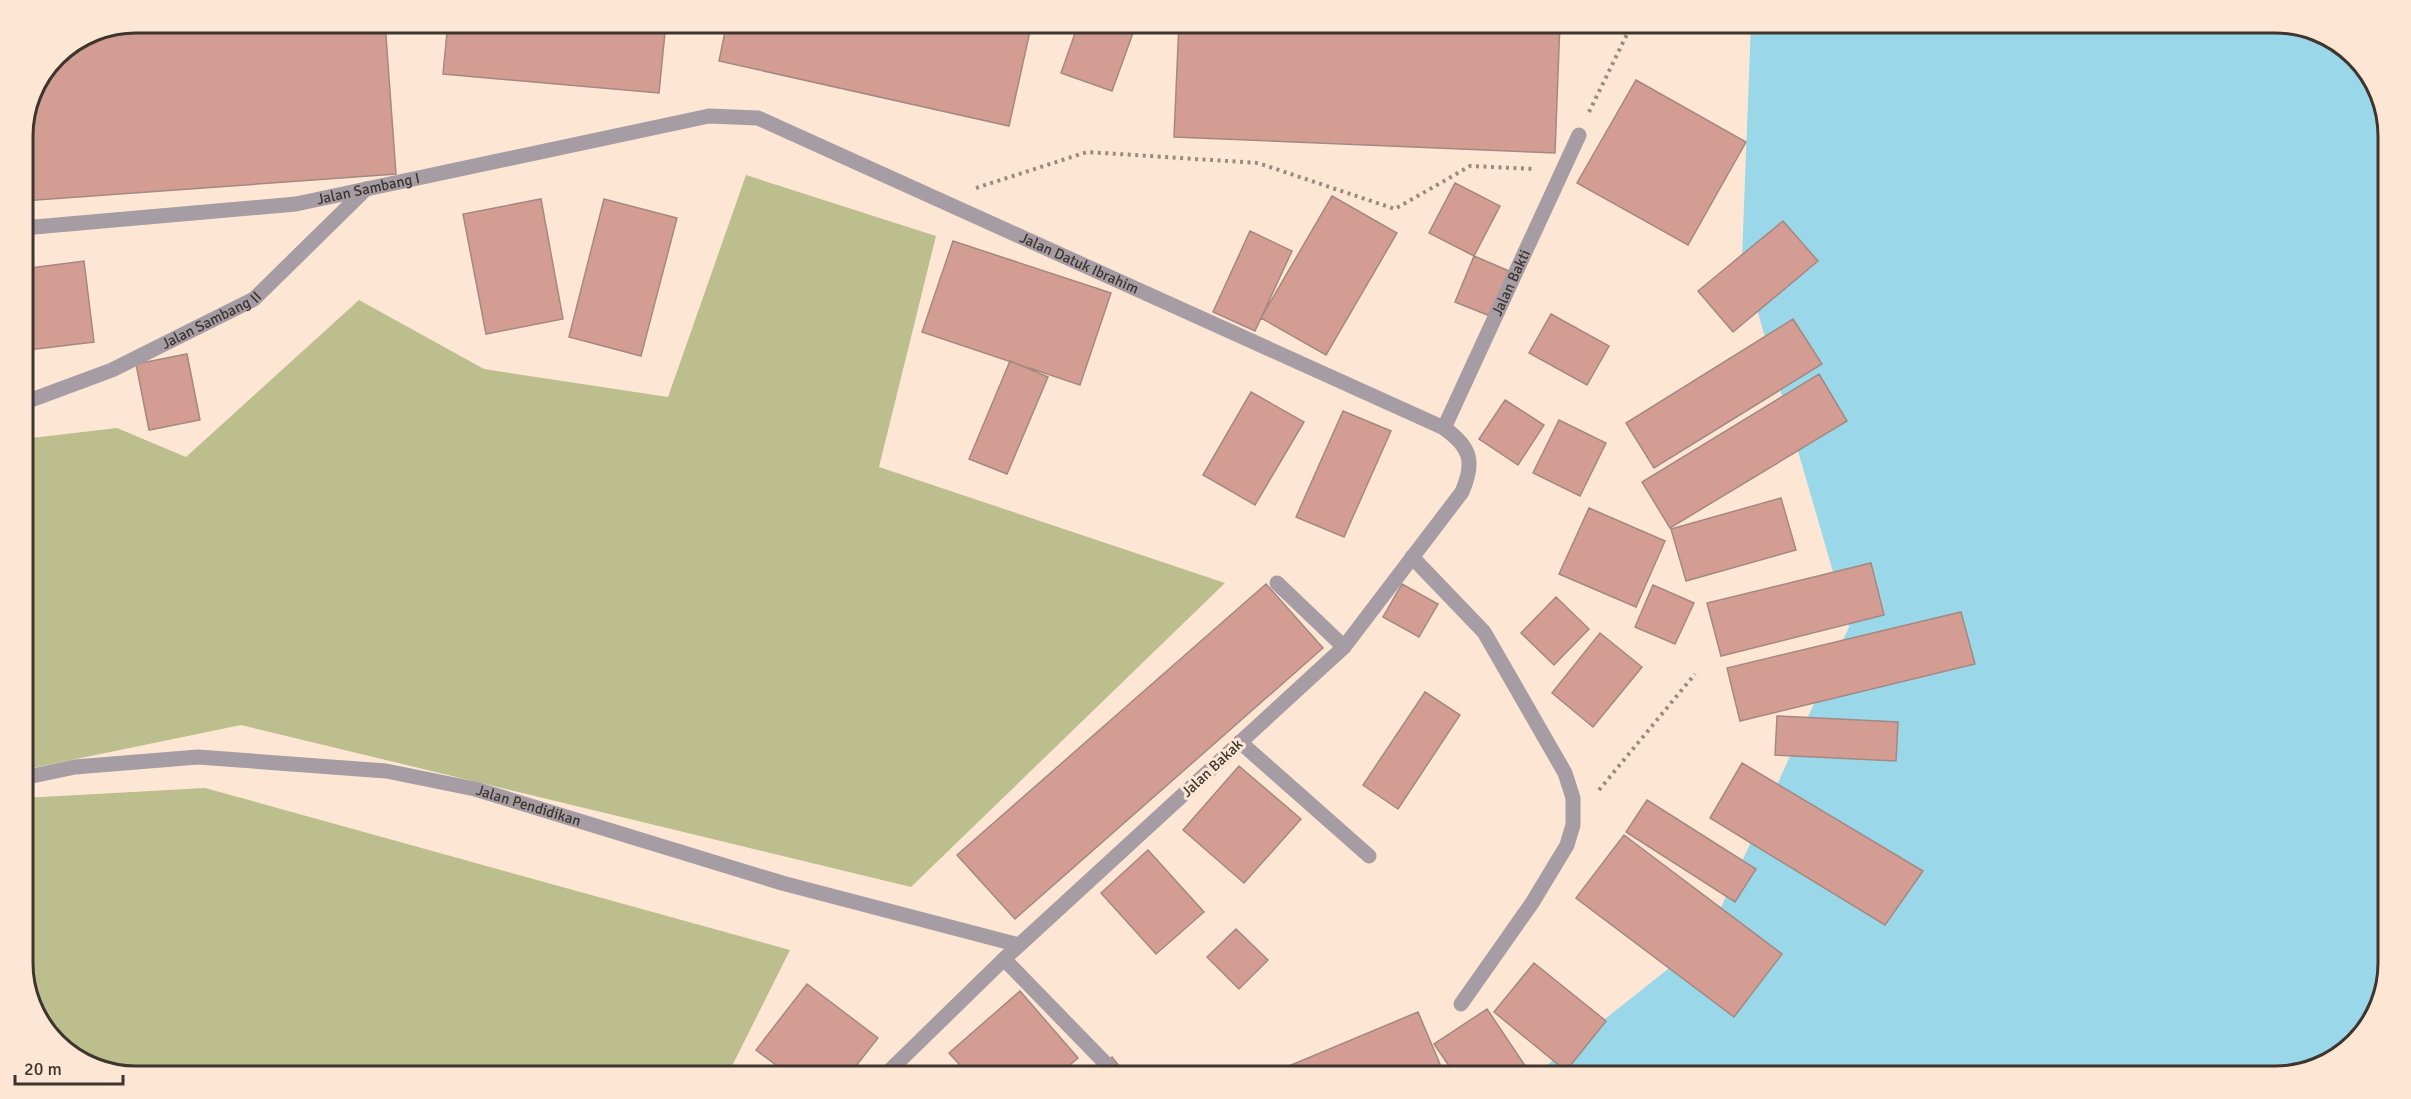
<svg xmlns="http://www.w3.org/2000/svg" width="2411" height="1099" font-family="Signika,sans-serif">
  <rect width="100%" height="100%" fill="#fde7d4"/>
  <!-- forest -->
  <path fill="#bcbf8d" d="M746,175L936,236L879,467L1225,583L911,887L241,725L23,770V439L117,428L186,457L359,300L484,369L668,397Z
    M205,788L790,950L727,1076H136L92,1068L46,1032L23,970V798Z"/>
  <!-- water -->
  <path fill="#9ad8e9" d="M2275,22L2319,31L2369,73L2388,129V963L2380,1007L2338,1057L2275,1076H1533L1707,938L1849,627L1742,258L1751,23Z"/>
  <!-- building -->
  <path fill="#d49d93" stroke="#a48882" stroke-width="1.5" d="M136,22H385L396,174L23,201V129L56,56L93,31Z
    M448,22H666L659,93L443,74Z
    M727,22H1032L1009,126L719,61Z
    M1079,22H1137L1112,91L1061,73Z
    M1179,22H1560L1555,153L1174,137Z
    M1636,80L1746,142L1688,245L1577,183Z
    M1455,183L1500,206L1474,256L1429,233Z
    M1332,196L1397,233L1326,355L1261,318Z
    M541,199L563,319L486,334L463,214Z
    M604,199L677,218L641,356L569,337Z
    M1783,221L1818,261L1733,332L1698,291Z
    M1250,231L1292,251L1255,331L1213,312Z
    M953,241L1111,293L1080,385L922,332Z
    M1474,256L1509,271L1490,316L1455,302Z
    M84,261L94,342L28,350L23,304V269Z
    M1551,314L1609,346L1587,385L1529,353Z
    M1793,319L1822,364L1654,468L1626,423Z
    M187,354L200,420L149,430L136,364Z
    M1010,361L1048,377L1007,474L969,459Z
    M1819,374L1847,421L1670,528L1642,482Z
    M1251,392L1304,422L1255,505L1203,475Z
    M1505,400L1544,425L1518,465L1479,439Z
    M1343,411L1391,431L1344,537L1296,517Z
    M1559,420L1606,443L1580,496L1533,473Z
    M1781,498L1796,550L1686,581L1671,529Z
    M1589,508L1665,541L1636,607L1559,574Z
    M1871,563L1884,615L1721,656L1707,603Z
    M1266,584L1323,648L1015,919L957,855Z
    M1402,584L1438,604L1419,637L1383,617Z
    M1653,585L1694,603L1675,644L1635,627Z
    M1556,597L1589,629L1554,665L1521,633Z
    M1961,612L1975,664L1740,721L1727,668Z
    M1600,633L1642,667L1593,727L1552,693Z
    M1425,692L1460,715L1398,809L1363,785Z
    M1777,716L1898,722L1896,761L1775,755Z
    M1742,763L1923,871L1885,925L1710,818Z
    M1239,766L1301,819L1244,883L1183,830Z
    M1647,800L1756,869L1735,902L1626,832Z
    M1624,835L1782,954L1734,1017L1576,898Z
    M1148,850L1204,912L1156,954L1101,893Z
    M1236,929L1268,960L1239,989L1207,957Z
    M1534,963L1606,1021L1566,1071L1494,1012Z
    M807,984L878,1038L848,1076H791L756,1050Z
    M1020,991L1078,1058L1057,1076H970L949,1053Z
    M1487,1009L1532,1076H1456L1434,1044Z
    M1418,1012L1445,1076H1265Z
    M1112,1057L1127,1076H1087Z"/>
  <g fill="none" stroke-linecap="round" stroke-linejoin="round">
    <!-- path -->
    <path stroke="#9a8b7e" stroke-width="4" stroke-dasharray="3 4.5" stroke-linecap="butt" d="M1589,112L1633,22
      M976,188L1087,152L1258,163L1395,209L1470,166L1535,169
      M1599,790L1695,674"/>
    <!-- street -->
    <g stroke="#a69ca4" stroke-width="15">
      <path id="s1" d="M23,228L296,204L709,116L758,118L1444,428C1471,447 1475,462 1462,492L1344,647L1004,959L884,1076"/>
      <path id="s2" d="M23,403L112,370L254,299L366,189"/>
      <path id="s3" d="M1444,428L1579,135"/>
      <path d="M1412,557L1484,632L1565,773L1573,798V825L1567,845L1532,903L1461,1004"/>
      <path d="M1277,583L1344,647"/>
      <path d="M1240,742L1369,856"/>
      <path id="s4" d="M23,778L75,767L198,757L386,771L475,789L782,883L1019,945"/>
      <path d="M1004,959L1114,1072L1149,1076"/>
    </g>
  </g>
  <g text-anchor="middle" stroke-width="6" stroke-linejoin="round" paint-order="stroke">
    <!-- street labels -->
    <g font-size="15" fill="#3e352e" stroke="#fde7d4">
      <text dy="5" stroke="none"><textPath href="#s1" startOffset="348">Jalan Sambang I</textPath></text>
      <text dy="5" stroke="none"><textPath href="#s1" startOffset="1098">Jalan Datuk Ibrahim</textPath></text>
      <text dy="5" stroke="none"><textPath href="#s3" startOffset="160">Jalan Bakti</textPath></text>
      <text dy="5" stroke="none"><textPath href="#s2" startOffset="206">Jalan Sambang II</textPath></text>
      <text transform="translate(1212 768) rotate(-43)" y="5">Jalan Bakak</text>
      <text dy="5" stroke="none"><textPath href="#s4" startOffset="512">Jalan Pendidikan</textPath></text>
    </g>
  </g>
  <!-- crop -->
  <path d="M0 0H2411V1099H0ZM136 33H2275A103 103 0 0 1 2378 136V963A103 103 0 0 1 2275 1066H136A103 103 0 0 1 33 963V136A103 103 0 0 1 136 33Z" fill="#fde7d4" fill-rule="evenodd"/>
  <path fill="none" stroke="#3e352e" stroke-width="3" d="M136 33H2275A103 103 0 0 1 2378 136V963A103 103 0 0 1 2275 1066H136A103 103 0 0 1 33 963V136A103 103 0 0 1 136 33Z"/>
  <!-- scale -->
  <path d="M15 1075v9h108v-9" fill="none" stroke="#3e352e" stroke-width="3"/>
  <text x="24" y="1075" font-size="18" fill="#3e352e" stroke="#fde7d4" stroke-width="4.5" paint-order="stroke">20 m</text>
</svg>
